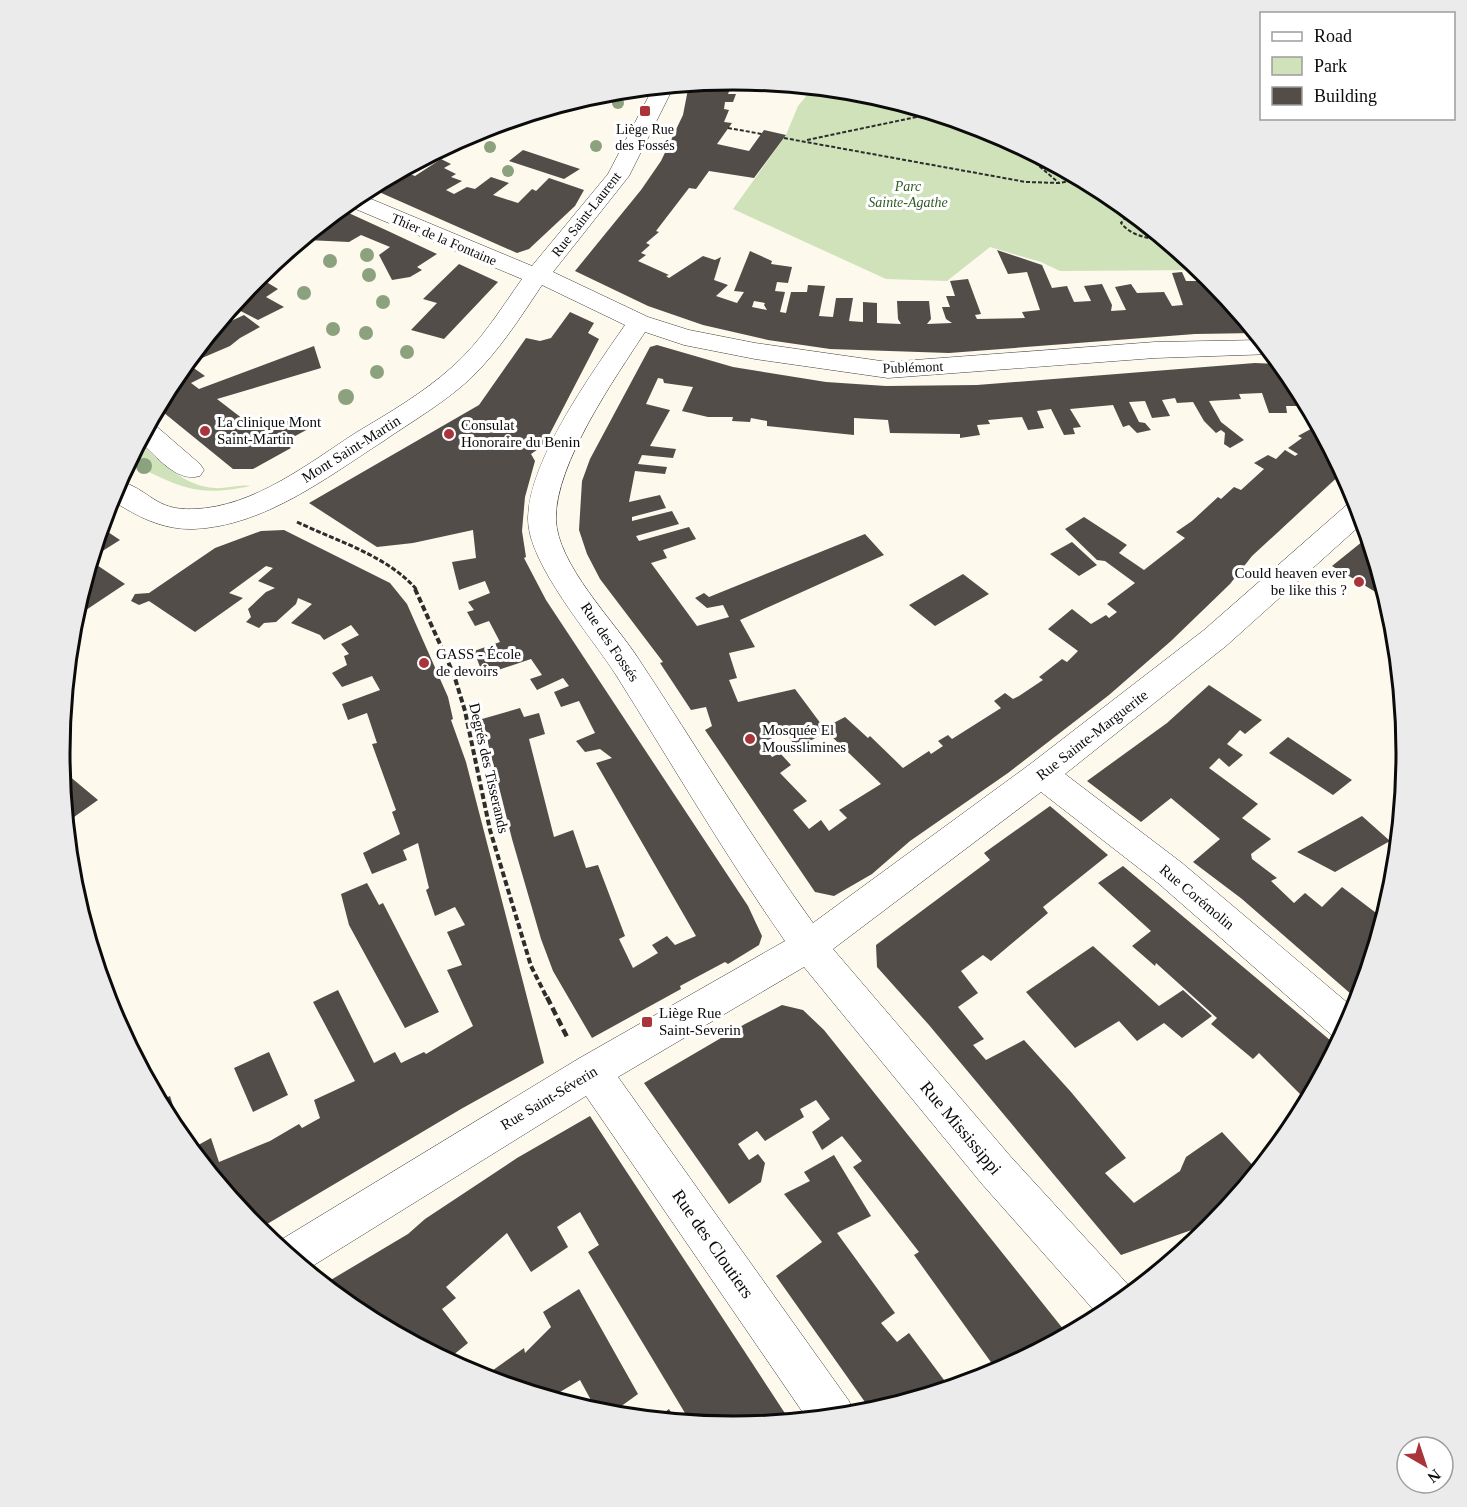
<svg xmlns="http://www.w3.org/2000/svg" width="1467" height="1507" font-family="'Times New Roman',serif">
  <rect width="100%" height="100%" fill="#fdf9ec"/>
  <!-- green -->
  <path fill="#cfe2ba" d="M813,88L865,93L992,131L1108,194L1201,270L1060,271L1041,262L990,247L947,281L886,279L733,209L786,135L798,106Z
    M139,443C162,462 184,486 214,488C225,489 243,484 250,486C195,498 178,486 129,462Z"/>
  <!-- building -->
  <path fill="#524d49" fill-rule="evenodd" d="M734,80L728,94H736L733,102H725L724,109L729,110L724,122L732,123L717,144L749,151L764,130L786,135L754,178L709,171L696,189L689,188L656,231L659,232L646,243L650,245L641,253L646,255L638,261L669,275L666,276L669,278L703,256L715,260L721,257L714,280L728,285L716,296L737,303L744,292L734,291L750,251L772,261L771,264L792,267L788,283L777,282L775,291L785,292L780,312L786,313L791,292H807L808,285L825,286L819,316L833,317L836,298H853L849,321L863,322V302L877,303V323L901,324L898,319L897,301H929L931,319L927,324L952,323L946,319L942,307H950L946,296H955L950,281L968,279L981,314L975,315L977,319L1025,318L1022,312L1040,310L1027,272L1008,274L997,250L1042,265L1052,288L1067,286L1074,302L1091,301L1084,286L1102,284L1112,305L1111,311L1126,310L1115,287L1131,284L1137,293L1164,292L1172,306L1183,305L1172,273L1182,272L1186,281H1208L1210,284L1216,285L1256,333L1195,334L949,353L830,349L768,340L703,325L648,306L575,271L641,190L661,161L683,115L689,84ZM754,301L765,303L764,305L767,310L752,307Z
    M523,150L580,169L564,179L509,161Z
    M441,159L451,164L444,168L456,174L451,177L462,181L446,190L454,194L467,187L475,189L491,177L509,183L493,195L518,203L532,189L536,191L549,178L584,190L575,206L529,249L517,253L370,188L402,171L415,176Z
    M340,209L388,231L437,254L417,267L422,270L410,277L392,280L379,255L390,247L361,235L349,242L307,240L322,232L316,229Z
    M459,264L498,282L444,339L411,330L437,303L423,299Z
    M258,277L278,289L266,297L284,307L258,320L233,307Z
    M570,312L594,323L588,333L599,339L544,445L531,454L535,461L525,497L522,531L526,557L524,558L546,600L748,906L762,936L759,945L728,964L725,962L680,986L681,989L592,1038L553,971L541,939L512,839L482,719L520,708L524,717L539,713L545,734L529,739L554,837L573,830L586,868L598,865L625,936L619,939L633,968L658,953L652,945L667,936L675,945L696,936L596,763L612,758L600,749L585,752L576,741L595,733L579,701L561,707L554,692L569,686L563,678L537,690L530,679L542,675L531,659L483,675L474,651L500,642L489,621L475,626L467,612L474,610L468,602L490,593L485,581L459,590L452,562L476,558L473,530L413,543L377,547L309,503L479,405L526,338L540,341L551,338Z
    M244,315L260,327L240,338L230,346L188,364L205,376L191,383L199,389L314,346L321,368L217,399L243,419L249,417L268,432L296,416L310,428L284,442L291,448L253,469H233L158,408L174,379L216,328Z
    M657,345L733,367L826,382L886,386L977,385L1255,363L1281,364L1294,380L1300,391H1294L1298,406H1286L1287,413H1269L1262,393L1239,394L1241,399L1209,401L1221,422L1244,440L1230,448L1224,444L1225,433L1221,430L1216,433L1204,421L1193,402L1177,403L1175,398L1162,400L1170,416L1152,418L1145,401L1129,402L1139,422L1145,423L1151,430L1137,433L1129,425L1123,427L1113,405L1070,409L1081,427L1073,428L1075,434L1064,435L1051,409L1037,411L1044,428L1028,430L1022,417L988,420L990,424L977,425L980,435L960,438V434L890,433L888,420L854,418V435L767,426V421L751,418L750,422L732,421L733,417H708L682,411L693,387L664,383L663,379L658,378L646,404L670,410L650,446L676,449L673,458L642,455L638,464L667,467L665,474L635,471L629,502L660,495L666,508L632,517V521L672,511L679,524L636,536L639,541L689,527L696,539L663,550L667,558L651,563L697,626L729,617L723,605L707,608L695,598L704,593L709,597L865,534L884,555L740,620L755,647L729,653L737,678L729,680L738,702L795,689L824,728L845,717L868,738L870,736L903,768L929,751L931,754L943,746L938,741L948,735L952,739L1001,708L994,701L1005,693L1013,699L1019,696L1043,680L1039,677L1062,659L1067,662L1078,651L1048,629L1072,609L1091,624L1106,615L1109,618L1117,612L1107,604L1135,583L1105,561L1097,560L1065,529L1084,517L1127,545L1119,553L1144,570L1185,538L1176,532L1192,521L1218,497L1221,499L1234,487L1241,490L1264,469L1254,463L1268,455L1276,459L1285,450L1295,456L1298,454L1288,448L1302,438L1298,436L1318,425L1343,472L1252,556L1230,584L1171,641L1109,695L1008,773L910,841L872,874L834,896L815,892L705,730L712,726L706,707L691,710L660,663L663,662L600,579L587,554L579,530L582,481L590,459L650,347ZM786,732L796,748L827,732L881,784L839,810L847,818L829,831L821,820L809,829L793,810L807,801L780,773L791,765L780,753L772,757L761,743Z
    M102,528L120,540L93,557L97,544Z
    M284,530L390,583L407,604L448,697L453,719L451,720L466,762L544,1063L461,1109L257,1230L191,1149L211,1138L219,1162L270,1141L299,1124L302,1128L320,1118L314,1100L355,1081L313,1002L338,990L374,1063L395,1052L401,1063L424,1052L426,1054L473,1026L447,970L462,965L447,932L465,925L455,907L435,916L426,890L429,888L418,843L403,850L407,860L372,874L363,853L400,834L392,812L396,810L372,744L377,743L367,713L348,720L342,704L380,690L372,676L342,687L332,673L347,665L344,656L349,654L341,644L359,635L351,625L324,640L320,635L291,623L312,604L298,598L296,604L276,622L264,623L259,628L246,622L251,617L248,609L266,592L275,588L258,581L273,568L266,566L229,593L243,598L195,632L149,601L139,605L131,601L135,594L149,593L215,548L261,531Z
    M1368,537L1386,595L1384,597L1332,566Z
    M1072,542L1097,565L1079,576L1050,554Z
    M91,561L125,584L74,618Z
    M963,574L989,594L935,626L909,605Z
    M1209,685L1262,720L1245,734L1240,730L1227,744L1243,755L1229,767L1219,758L1209,768L1258,804L1242,818L1271,839L1251,854L1252,859L1277,878L1271,881L1294,903L1305,893L1322,907L1342,887L1384,919L1359,1001L1242,899L1193,862L1220,839L1171,798L1141,822L1087,781L1167,723Z
    M1288,737L1352,780L1333,795L1269,753Z
    M62,770L98,800L67,822Z
    M1050,806L1108,855L1043,907L1048,913L991,961L983,955L961,971L978,993L958,1007L984,1039L973,1045L986,1060L1024,1040L1071,1092L1126,1158L1105,1173L1134,1203L1180,1171L1186,1157L1222,1132L1258,1171L1217,1221L1121,1255L929,1025L877,967L876,945L990,860L984,853Z
    M1362,816L1390,841L1335,872L1297,852Z
    M1123,866L1337,1046L1307,1101L1259,1053L1253,1059L1211,1024L1217,1018L1156,963L1155,966L1132,946L1151,931L1098,883Z
    M367,883L379,905L383,903L439,1012L405,1028L349,925L341,894Z
    M1093,946L1159,1006L1183,990L1212,1016L1182,1038L1164,1023L1137,1041L1119,1021L1075,1048L1026,992Z
    M782,1005L803,1010L824,1030L1068,1335L998,1372L914,1255L919,1252L853,1167L862,1161L842,1136L822,1150L812,1132L830,1119L816,1100L800,1109L804,1117L765,1141L757,1131L738,1144L749,1160L758,1154L765,1163L761,1182L729,1204L644,1083L745,1024Z
    M269,1052L288,1095L253,1112L234,1068Z
    M170,1096L184,1140L159,1101Z
    M590,1116L739,1343L790,1421L733,1427L691,1423L588,1252L599,1245L580,1212L557,1227L568,1247L531,1272L507,1233L446,1287L456,1298L442,1309L468,1343L447,1360L359,1313L324,1284L408,1234L425,1219L517,1158Z
    M834,1155L871,1216L837,1233L895,1313L881,1323L897,1342L909,1333L950,1388L872,1412L776,1276L822,1242L784,1194L810,1181L804,1172Z
    M579,1289L638,1394L609,1415L602,1414L598,1413L580,1380L550,1398L482,1378L524,1348L525,1353L551,1327L543,1312Z
    M669,1409L676,1421L655,1419Z"/>
  <g fill="none" stroke-linecap="round" stroke-linejoin="round">
    <defs>
      <path id="minor" d="M674,86L629,176L553,272L648,317L689,330L755,343L888,362L1155,342L1262,340L1273,354L1155,358L888,378L755,359L684,345L645,332C615,378 555,464 556,519C557,564 614,621 638,658C696,746 751,837 813,923L1029,765L1204,630L1350,502L1357,500L1364,522L1226,646L1065,774L1182,863L1356,1010L1340,1040L1335,1038L1158,883L1041,792L833,949L1011,1157L1133,1290L1100,1317L982,1184L804,967L618,1077L849,1401L855,1415L808,1420L586,1096L306,1270L274,1244L578,1059L785,941C725,855 672,764 616,675C592,637 527,563 528,518C529,460 592,373 625,325L542,285C520,318 499,351 470,379C444,403 411,422 382,442C326,478 264,526 194,529C162,530 136,516 110,499L119,481C150,489 154,511 194,509C254,507 309,463 357,432C389,413 423,393 451,368C480,343 500,310 522,279L346,205L359,194L532,266L608,174L653,88Z
        M150,424L156,426L200,464L204,470L200,476C176,483 157,456 140,442Z"/>
    </defs>
    <!-- minor casing -->
    <use href="#minor" stroke="#3e3e3e" stroke-width="1"/>
    <!-- path-far3 -->
    <path stroke="#2d2d2d" stroke-width="2" stroke-dasharray="4 2" stroke-linecap="butt" d="M728,128L762,134
      M784,138L1026,182L1059,183L1080,179
      M807,140L921,116H939
      M1012,143L1059,183
      M1130,212L1121,223C1132,237 1149,238 1165,241"/>
    <!-- path-far2 -->
    <path stroke="#2d2d2d" stroke-width="3" stroke-dasharray="5 2" stroke-linecap="butt" d="M297,522C337,541 388,556 417,590"/>
    <!-- path-far1 -->
    <path stroke="#2d2d2d" stroke-width="4" stroke-dasharray="6 3" stroke-linecap="butt" d="M415,589L454,675L465,711L490,830L531,966L547,998"/>
    <!-- path -->
    <path stroke="#2d2d2d" stroke-width="4.5" stroke-dasharray="8 4" stroke-linecap="butt" d="M547,997L567,1037"/>
    <!-- minor -->
    <use href="#minor" fill="#fff" fill-rule="evenodd"/>
  </g>
  <!-- trees -->
  <g fill="#8ca27e">
    <circle cx="618" cy="103" r="6"/>
    <circle cx="596" cy="146" r="6"/>
    <circle cx="490" cy="147" r="6"/>
    <circle cx="508" cy="171" r="6"/>
    <circle cx="367" cy="255" r="7"/>
    <circle cx="330" cy="261" r="7"/>
    <circle cx="369" cy="275" r="7"/>
    <circle cx="304" cy="293" r="7"/>
    <circle cx="383" cy="302" r="7"/>
    <circle cx="333" cy="329" r="7"/>
    <circle cx="366" cy="333" r="7"/>
    <circle cx="407" cy="352" r="7"/>
    <circle cx="377" cy="372" r="7"/>
    <circle cx="346" cy="397" r="8"/>
    <circle cx="144" cy="466" r="8"/>
  </g>
  <!-- markers -->
  <g fill="#a9353b" stroke="#fff" stroke-width="2">
    <rect x="639" y="105" width="12" height="12" rx="3"/>
    <circle cx="205" cy="431" r="6"/>
    <circle cx="449" cy="434" r="6"/>
    <circle cx="1359" cy="582" r="6"/>
    <circle cx="424" cy="663" r="6"/>
    <circle cx="750" cy="739" r="6"/>
    <rect x="641" y="1016" width="12" height="12" rx="3"/>
  </g>
  <g text-anchor="middle" stroke-width="6" stroke-linejoin="round" paint-order="stroke">
    <!-- far-poi labels -->
    <g font-size="14" fill="#0b0b0b" stroke="#fff">
      <text x="645" y="134">Liège Rue<tspan x="645" dy="16">des Fossés</tspan></text>
    </g>
    <!-- far-park labels -->
    <g font-size="14" font-style="italic" fill="#2f5a24" stroke="#fff">
      <text x="908" y="191">Parc<tspan x="908" dy="16">Sainte-Agathe</tspan></text>
    </g>
    <!-- far-street labels -->
    <g font-size="14" fill="#0b0b0b" stroke="#fff">
      <text transform="translate(586 214) rotate(-52)" y="5">Rue Saint-Laurent</text>
      <text transform="translate(444 239) rotate(23)" y="5">Thier de la Fontaine</text>
      <text transform="translate(913 367) rotate(-2)" y="5">Publémont</text>
    </g>
    <!-- poi labels -->
    <g font-size="15" fill="#0b0b0b" stroke="#fff" text-anchor="start">
      <text x="217" y="427">La clinique Mont<tspan x="217" dy="17">Saint-Martin</tspan></text>
      <text x="461" y="430">Consulat<tspan x="461" dy="17">Honoraire du Benin</tspan></text>
      <text x="1347" y="578" text-anchor="end">Could heaven ever<tspan x="1347" dy="17">be like this ?</tspan></text>
      <text x="436" y="659">GASS - École<tspan x="436" dy="17">de devoirs</tspan></text>
      <text x="762" y="735">Mosquée El<tspan x="762" dy="17">Mousslimines</tspan></text>
      <text x="659" y="1018">Liège Rue<tspan x="659" dy="17">Saint-Severin</tspan></text>
    </g>
    <!-- street labels -->
    <g font-size="15" fill="#0b0b0b" stroke="#fff">
      <text transform="translate(351 449) rotate(-32)" y="5">Mont Saint-Martin</text>
      <text transform="translate(610 642) rotate(56)" y="5">Rue des Fossés</text>
      <text transform="translate(1092 735) rotate(-38)" y="5">Rue Sainte-Marguerite</text>
      <text transform="translate(489 768) rotate(77)" y="5">Degrés des Tisserands</text>
      <text transform="translate(1197 897) rotate(40)" y="5">Rue Corémolin</text>
      <text transform="translate(549 1098) rotate(-31)" y="5">Rue Saint-Séverin</text>
    </g>
    <!-- near-street labels -->
    <g font-size="18" fill="#0b0b0b" stroke="#fff">
      <text transform="translate(961 1128) rotate(50)" y="6">Rue Mississippi</text>
      <text transform="translate(713 1244) rotate(55)" y="6">Rue des Cloutiers</text>
    </g>
  </g>
  <!-- crop -->
  <path d="M0 0H1467V1507H0ZM70 753a663 663 0 1 1 1326 0a663 663 0 1 1-1326 0Z" fill="#ebebeb" fill-rule="evenodd"/>
  <path fill="none" stroke="#0b0b0b" stroke-width="3" d="M70 753a663 663 0 1 1 1326 0a663 663 0 1 1-1326 0Z"/>
  <!-- legend -->
  <rect x="1260" y="12" width="195" height="108" fill="#ffffff" stroke="#9d9d9d" stroke-width="1.5"/>
  <rect x="1272" y="32" width="30" height="9" fill="#ffffff" stroke="#9d9d9d" stroke-width="1.5"/>
  <text x="1314" y="42" font-size="18" fill="#0b0b0b">Road</text>
  <rect x="1272" y="57" width="30" height="18" fill="#cfe2ba" stroke="#9d9d9d" stroke-width="1.5"/>
  <text x="1314" y="72" font-size="18" fill="#0b0b0b">Park</text>
  <rect x="1272" y="87" width="30" height="18" fill="#524d49" stroke="#9d9d9d" stroke-width="1.5"/>
  <text x="1314" y="102" font-size="18" fill="#0b0b0b">Building</text>
  <!-- north arrow -->
  <g transform="translate(1425 1465) rotate(141)"><circle r="28" fill="#ffffff" stroke="#9d9d9d" stroke-width="1.5"/>
  <path d="M0-4.5L10 22L0 15L-10 22Z" fill="#a9353b"/>
  <text y="-9" font-size="16" font-weight="bold" text-anchor="middle" fill="#0b0b0b">N</text>
  </g>
</svg>
